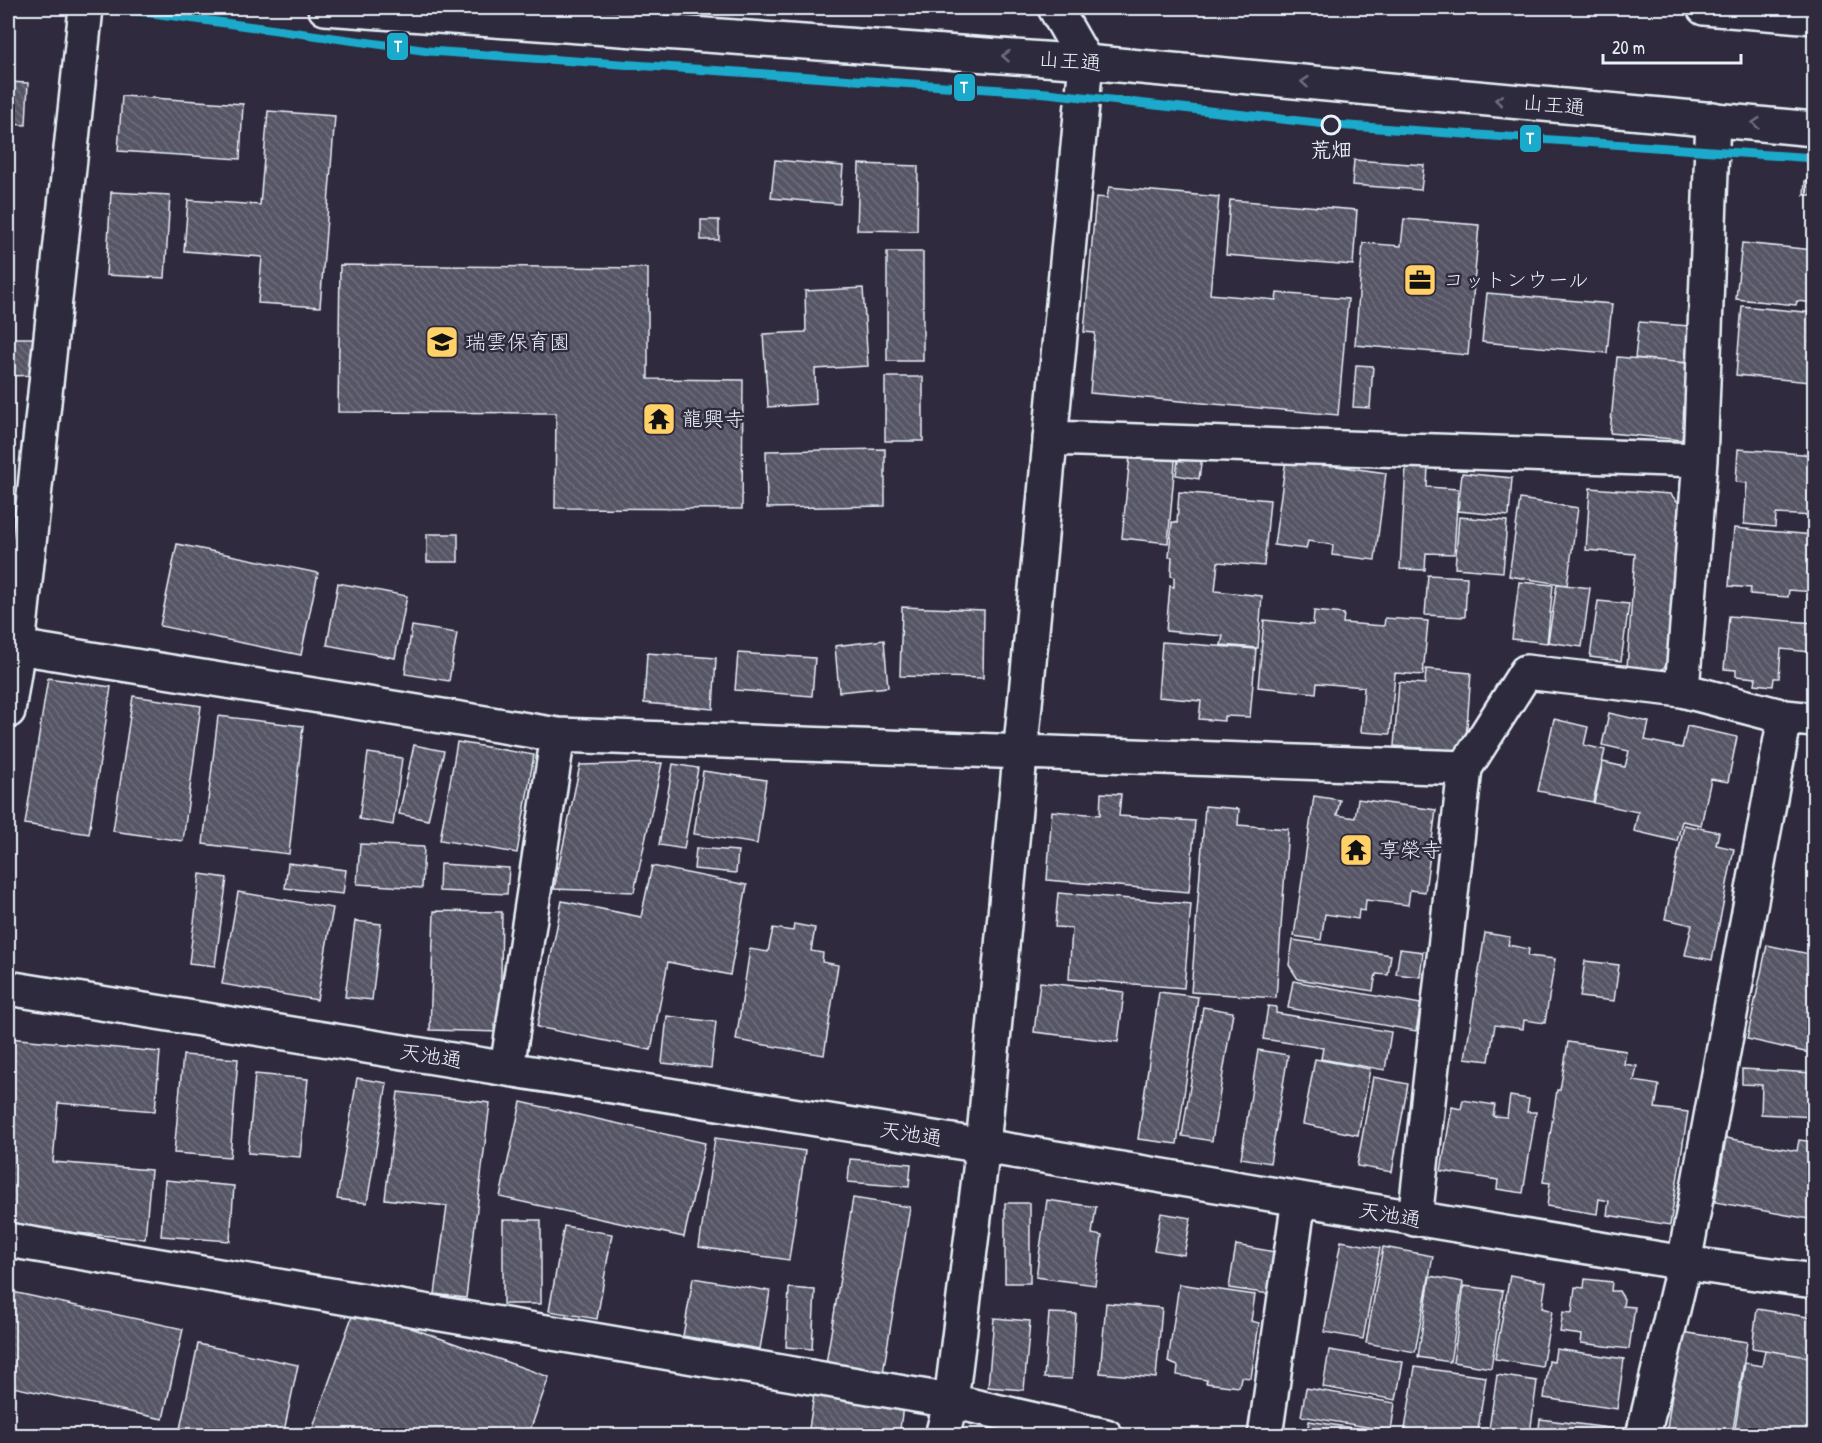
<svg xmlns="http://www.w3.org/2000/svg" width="1822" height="1443" font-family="'Patrick Hand','Klee One',sans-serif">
  <defs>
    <pattern id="building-back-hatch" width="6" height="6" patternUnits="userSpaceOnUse" patternTransform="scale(1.5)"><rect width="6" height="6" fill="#575565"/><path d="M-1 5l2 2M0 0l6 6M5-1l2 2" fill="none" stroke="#6f6e7c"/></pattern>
  </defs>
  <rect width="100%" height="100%" fill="#2f2a3d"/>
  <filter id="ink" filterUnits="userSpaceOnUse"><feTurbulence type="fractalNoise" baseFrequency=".0167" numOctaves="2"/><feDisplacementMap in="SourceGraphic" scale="12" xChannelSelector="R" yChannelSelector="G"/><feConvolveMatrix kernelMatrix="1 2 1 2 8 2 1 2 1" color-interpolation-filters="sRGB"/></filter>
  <g filter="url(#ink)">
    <!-- building -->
    <path fill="url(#building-back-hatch)" stroke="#e8f1f8" stroke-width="1.5" d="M8,82L28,83L26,125L8,124Z
      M122,96L243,104L240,159L118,151Z
      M268,111L335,116L320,307L258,303L262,257L184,251L188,200L260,205Z
      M775,160L843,166L840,204L771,198Z
      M1354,160L1424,165L1421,190L1352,185Z
      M859,164L918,166L917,231L857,230Z
      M1805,181H1814V195H1804Z
      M1109,187L1219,197L1210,294L1276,300L1277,293L1348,299L1338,415L1090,393L1095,333L1084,332L1096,197L1107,198Z
      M111,192L170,195L165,278L106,275Z
      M1230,200L1357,210L1353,265L1226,255Z
      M1404,219L1479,225L1468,355L1355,345L1363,243L1401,246Z
      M701,220H719V240H701Z
      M1742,243L1814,250V303L1797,301L1796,305L1736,299Z
      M887,252H923V361H887Z
      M340,265L648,268V379L743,380L742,509L555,508L556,413L338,412Z
      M863,288L868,366L815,369L816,404L768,407L763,334L806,332L805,291Z
      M1487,293L1612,304L1607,353L1482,342Z
      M1742,306L1814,313V337L1810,382L1736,375Z
      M1639,322L1689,326L1685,363L1635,358Z
      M8,338H38L39,375L8,376Z
      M1617,357L1689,363L1682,440L1610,433Z
      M1356,365L1373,366L1370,408L1353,407Z
      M885,377H923V441H885Z
      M1131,445L1176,450L1168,543L1122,538Z
      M1180,446L1203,449L1199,479L1176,475Z
      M885,449V506L767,508L766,451Z
      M1738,449L1814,455V516L1776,514L1775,527L1744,524L1747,483L1736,482Z
      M8,458L13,459L8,491Z
      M1286,459L1386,473L1375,560L1332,555L1333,545L1308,541L1306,549L1274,545Z
      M1406,467H1428L1427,487L1458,489L1454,554L1426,553L1425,570L1400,569Z
      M1462,473L1512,478L1509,516L1458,511Z
      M1590,488L1670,494L1684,508L1678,657L1659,671L1627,668L1635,554L1586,550Z
      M1179,492L1270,500L1264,566L1218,562L1215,591L1262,596L1258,648L1221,645L1223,636L1166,631L1170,586L1174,587V577L1171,576L1172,557H1169L1172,522L1177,523Z
      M1520,499L1578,508L1567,585L1509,576Z
      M1459,517L1507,521L1503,572L1455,568Z
      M1734,528L1814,535V592L1789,590L1788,597L1750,594L1751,588L1729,586Z
      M427,534H458V562H427Z
      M177,544L318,573L301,655L160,626Z
      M1428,575L1467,577L1465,617L1425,615Z
      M1519,582L1553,585L1547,643L1512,639Z
      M338,583L407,596L395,658L327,645Z
      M1557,584L1590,588L1582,647L1548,642Z
      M1598,601L1629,604L1621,661L1590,657Z
      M902,607L984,610L983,678L900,676Z
      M1314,611L1344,614L1343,623L1384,626L1385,618L1428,621L1423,675L1395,673L1390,734L1361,732L1364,687L1317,683L1316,693L1258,687L1264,620L1313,625Z
      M1729,616L1814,623L1811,652L1781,649L1779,678H1774L1773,686L1755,684L1756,678L1736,676V670L1724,669Z
      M412,626L457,633L449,681L405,674Z
      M884,640L888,687L839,692L835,646Z
      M1162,642L1256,649L1250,717L1224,716V721L1199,719L1201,701L1158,697Z
      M647,653L716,658L713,709L644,703Z
      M738,653L815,658L812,696L735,690Z
      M1426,669L1471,673L1465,752L1394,746L1399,682L1425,684Z
      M48,678L111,687L89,834L25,824Z
      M133,696L201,706L183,841L113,831Z
      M1609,713L1649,722L1645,740L1682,748L1687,726L1737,737L1728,782L1711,779L1701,825L1682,821L1677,841L1634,831L1638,812L1594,803L1603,762L1625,767L1629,751L1602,745Z
      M218,716L303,726L289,854L203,844Z
      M1554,719L1588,727L1584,745L1605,750L1593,802L1538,791Z
      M457,742L534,755L517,853L440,840Z
      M414,745L444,751L428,820L399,814Z
      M368,753L402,758L393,825L359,819Z
      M662,763L634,892L554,889L580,765Z
      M673,764L698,768L684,849L659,845Z
      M703,771L766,780L757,844L694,834Z
      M1101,793L1121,794L1119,816L1195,821L1189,892L1047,880L1052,811L1100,815Z
      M1314,796L1340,800L1337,815L1355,818L1358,799L1436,810L1425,892L1410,890L1408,905L1366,900L1365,911L1359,910L1358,919L1325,914L1321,940L1294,936Z
      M1205,806L1239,809L1238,825L1288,829L1276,998L1191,992Z
      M1684,825L1719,832L1716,845L1734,849L1712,960L1685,955L1692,925L1665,919Z
      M360,844L424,847L422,888L357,884Z
      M696,848L738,851L736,873L694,869Z
      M288,863L346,870L343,894L285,888Z
      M440,864L509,868L507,894L439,891Z
      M652,866L747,885L730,975L668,962L651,1050L537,1027L562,901L641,917Z
      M200,874L227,878L215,966L189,963Z
      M238,892L333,908L317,1000L222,984Z
      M1058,893L1191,904L1184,988L1069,979L1072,928L1055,927Z
      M434,911L502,912L500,1032L430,1030Z
      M355,921L381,924L372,1000L345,997Z
      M794,924L815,928L811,951L823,953L822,962L838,965L824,1055L736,1040L750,949L768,952L773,928L793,931Z
      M1485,933L1510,937L1508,945L1529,949L1528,956L1555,959L1545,1023L1524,1020L1523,1029L1495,1025L1489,1061L1465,1058Z
      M1293,940L1391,955L1388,975L1376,974L1373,991L1298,979L1289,965Z
      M1767,945L1814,955V1054L1747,1039Z
      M1400,949L1423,952L1420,977L1396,974Z
      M1585,961L1619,965L1614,1001L1580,997Z
      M1293,981L1421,1004L1416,1031L1288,1008Z
      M1040,982L1124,992L1118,1042L1034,1032Z
      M1159,992L1198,997L1177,1144L1138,1139Z
      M1268,1006L1276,1007V1013L1391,1032L1385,1070L1321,1059L1323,1048L1263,1039Z
      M1203,1007L1233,1012L1212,1141L1182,1136Z
      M667,1016L716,1022L711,1068L662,1063Z
      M8,1038L160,1052L155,1111L58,1103L53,1162L151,1170L145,1239L8,1227Z
      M1568,1042L1626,1051L1624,1064L1637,1066L1634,1081L1659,1085L1655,1108L1688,1112L1670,1225L1607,1215L1609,1201L1599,1199L1597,1214L1547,1206L1550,1183L1543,1182L1557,1090H1560Z
      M1258,1050L1288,1055L1270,1163L1241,1158Z
      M183,1055L238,1059L230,1157L174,1153Z
      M1315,1059L1370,1069L1358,1135L1303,1124Z
      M1742,1069L1814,1073V1117L1761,1114L1762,1085L1742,1084Z
      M255,1074L308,1079L300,1157L248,1153Z
      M1373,1077L1408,1084L1392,1172L1357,1166Z
      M357,1078L387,1083L367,1203L337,1199Z
      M398,1092L490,1103L466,1298L435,1294L447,1206L385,1199Z
      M1510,1096L1529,1099L1527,1112H1536L1523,1193L1497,1189L1498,1180L1441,1171L1452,1107L1461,1109L1463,1100L1495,1105L1493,1116L1507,1117Z
      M521,1102L705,1143L684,1237L500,1197Z
      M715,1138L805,1151L789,1260L699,1247Z
      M1726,1138L1797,1151L1799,1140L1814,1142V1190L1809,1219L1715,1202Z
      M850,1159L911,1164L909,1187L848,1182Z
      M165,1180L234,1186L230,1241L161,1236Z
      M853,1198L910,1207L883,1373L826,1364Z
      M1047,1200L1096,1207L1092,1234L1102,1236L1095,1285L1036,1277Z
      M1005,1203H1030V1283H1005Z
      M1161,1213L1191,1218L1184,1255L1154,1250Z
      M503,1220H541V1304H503Z
      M564,1226L612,1234L597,1319L549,1311Z
      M1341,1241L1380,1248L1363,1339L1324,1332Z
      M1236,1245L1281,1253L1274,1292L1269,1291V1294L1229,1288Z
      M1383,1247L1433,1256L1415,1352L1366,1343Z
      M1510,1275L1546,1282L1542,1308L1552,1311L1542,1367L1495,1359Z
      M1430,1276L1463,1282L1450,1362L1418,1357Z
      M693,1278L770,1291L760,1349L683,1336Z
      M1585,1279L1612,1282L1611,1291H1619L1624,1299L1623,1306L1635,1307L1629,1349L1581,1343L1582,1335L1560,1332L1563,1312L1572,1313L1575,1287L1584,1288Z
      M1179,1284L1255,1295L1251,1321L1259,1323L1251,1378L1241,1377L1239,1387L1206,1383L1207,1380L1177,1375L1178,1366L1168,1362Z
      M1464,1286L1503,1291L1491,1368L1453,1362Z
      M789,1288L815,1290L812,1349L786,1347Z
      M8,1291L183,1329L163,1419L8,1386Z
      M1106,1303L1162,1308L1156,1378L1100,1373Z
      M355,1308L549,1377L528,1436H310Z
      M1757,1309L1814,1318V1358L1752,1348Z
      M1049,1313L1076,1314L1072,1379L1044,1378Z
      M994,1318L1030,1321L1024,1390L988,1387Z
      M1681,1332L1747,1342L1732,1436H1666Z
      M198,1344L298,1365L283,1436H212L180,1429Z
      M1556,1349L1624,1359L1617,1409L1544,1398L1549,1361L1554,1362Z
      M1329,1350L1403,1362L1396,1400L1323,1387Z
      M1765,1350L1814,1358L1813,1436H1734L1745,1363L1762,1366Z
      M1415,1367L1486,1377L1477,1436H1433V1433L1405,1429Z
      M1497,1375L1537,1381L1530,1434L1514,1432L1513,1436H1488Z
      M1306,1388L1395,1403L1391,1431L1301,1416Z
      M814,1394L903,1406L899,1436H808Z
      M1540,1419L1616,1429L1615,1436H1538Z
      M1309,1421L1395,1435V1436H1306Z"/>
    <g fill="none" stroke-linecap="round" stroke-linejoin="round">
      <defs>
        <path id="street" d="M1050,438L1700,460
          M18,647L558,735L1465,768
          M1682,690L1700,460L1713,119
          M8,711L18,647L86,8
          M507,1068L558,735
          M1415,1219L1465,768L1526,672L1682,690L1785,717L1814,720
          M8,1240L951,1401L1106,1436
          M942,1436L951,1401L983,1146L1086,62L1055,8
          M1265,1436L1299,1199
          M1643,1436L1684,1263L1785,717"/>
        <path id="secondary" d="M8,988L983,1146L1684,1263L1814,1281"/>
        <path id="primary" d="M325,8L1086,62L1814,129
          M1704,8L1814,17"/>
      </defs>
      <!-- street casing -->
      <use href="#street" stroke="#e8f1f8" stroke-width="38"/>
      <!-- secondary casing -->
      <use href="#secondary" stroke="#e8f1f8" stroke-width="38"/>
      <!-- primary casing -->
      <use href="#primary" stroke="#e8f1f8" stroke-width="38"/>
      <!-- street -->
      <use href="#street" stroke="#2f2a3d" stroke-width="33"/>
      <!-- secondary -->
      <use href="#secondary" stroke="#2f2a3d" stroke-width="33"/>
      <!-- primary -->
      <use href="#primary" stroke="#2f2a3d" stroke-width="33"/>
      <defs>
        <path id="metro-1" d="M116,8L429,51L1047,93L1335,125L1814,158"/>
      </defs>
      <!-- metro-1 casing -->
      <use href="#metro-1" stroke="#2f2a3d" stroke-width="14"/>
      <!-- metro-1 -->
      <use href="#metro-1" stroke="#1aaacc" stroke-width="9"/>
    </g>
    <!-- one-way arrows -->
    <defs><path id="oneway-chevron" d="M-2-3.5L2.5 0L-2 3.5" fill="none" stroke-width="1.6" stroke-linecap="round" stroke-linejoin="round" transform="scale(1.5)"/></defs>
    <g stroke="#70707e">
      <use href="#oneway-chevron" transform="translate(1006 56) rotate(-176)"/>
      <use href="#oneway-chevron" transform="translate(1305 82) rotate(-175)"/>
      <use href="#oneway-chevron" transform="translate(1499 100) rotate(-175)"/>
      <use href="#oneway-chevron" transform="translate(1756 123) rotate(-175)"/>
    </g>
  </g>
  <!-- icons -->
  <defs>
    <symbol id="office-square" viewBox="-11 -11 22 22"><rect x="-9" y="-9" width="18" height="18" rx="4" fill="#ffd166" stroke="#2f2a3d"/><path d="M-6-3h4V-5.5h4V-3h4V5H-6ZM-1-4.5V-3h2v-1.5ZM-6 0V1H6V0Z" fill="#111"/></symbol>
    <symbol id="school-square" viewBox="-11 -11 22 22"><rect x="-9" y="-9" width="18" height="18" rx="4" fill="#ffd166" stroke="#2f2a3d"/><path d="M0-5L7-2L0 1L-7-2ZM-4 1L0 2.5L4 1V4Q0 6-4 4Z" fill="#111"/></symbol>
    <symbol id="temple-square" viewBox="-11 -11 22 22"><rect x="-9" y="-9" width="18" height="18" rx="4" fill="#ffd166" stroke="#2f2a3d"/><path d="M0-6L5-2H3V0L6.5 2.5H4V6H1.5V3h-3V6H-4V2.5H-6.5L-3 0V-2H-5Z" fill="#111"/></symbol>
  </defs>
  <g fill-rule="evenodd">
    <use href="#office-square" x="1401" y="261" width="38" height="38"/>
    <use href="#school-square" x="423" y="323" width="38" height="38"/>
    <use href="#temple-square" x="640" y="400" width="38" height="38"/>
    <use href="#temple-square" x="1337" y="831" width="38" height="38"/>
  </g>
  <!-- markers -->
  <circle fill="#2f2a3d" stroke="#e8f1f8" stroke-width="3" cx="1331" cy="125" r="9"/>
  <g text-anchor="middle" stroke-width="5" stroke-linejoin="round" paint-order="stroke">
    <!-- street labels -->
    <g font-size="21" fill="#e8f1f8" stroke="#2f2a3d">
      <text transform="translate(1070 61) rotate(4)" y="7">山王通</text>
      <text transform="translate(1554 105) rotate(5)" y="7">山王通</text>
      <text transform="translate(431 1056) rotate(9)" y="7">天池通</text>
      <text transform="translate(911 1134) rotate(9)" y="7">天池通</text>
      <text transform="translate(1390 1215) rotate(10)" y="7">天池通</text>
    </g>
    <!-- stop labels -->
    <g font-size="21" font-weight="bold" fill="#e8f1f8" stroke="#2f2a3d">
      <text x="1331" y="157">荒畑</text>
    </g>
    <!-- poi labels -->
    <g font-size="21" fill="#e8f1f8" stroke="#2f2a3d" text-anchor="start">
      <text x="1443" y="287">コットンウール</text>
      <text x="465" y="349">瑞雲保育園</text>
      <text x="682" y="426">龍興寺</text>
      <text x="1379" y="857">享榮寺</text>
    </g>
  </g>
  <g stroke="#2f2a3d" stroke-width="2">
    <rect x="386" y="32" width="23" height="29" rx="6" fill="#1aaacc"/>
    <rect x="953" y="73" width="23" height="29" rx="6" fill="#1aaacc"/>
    <rect x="1519" y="124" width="23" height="29" rx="6" fill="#1aaacc"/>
  </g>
  <g font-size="16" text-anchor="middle" font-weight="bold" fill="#fff">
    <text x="398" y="52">T</text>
    <text x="964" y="93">T</text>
    <text x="1530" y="144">T</text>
  </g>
  <!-- margin -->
  <rect width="1822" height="1443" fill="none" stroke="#2f2a3d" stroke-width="30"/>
  <rect x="15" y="15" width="1792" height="1413" fill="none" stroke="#e8f1f8" stroke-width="2" filter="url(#ink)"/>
  <!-- scale -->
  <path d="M1603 54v9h138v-9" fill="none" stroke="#e8f1f8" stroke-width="3"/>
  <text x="1612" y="54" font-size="18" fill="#e8f1f8" stroke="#2f2a3d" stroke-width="4.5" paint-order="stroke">20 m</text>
</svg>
